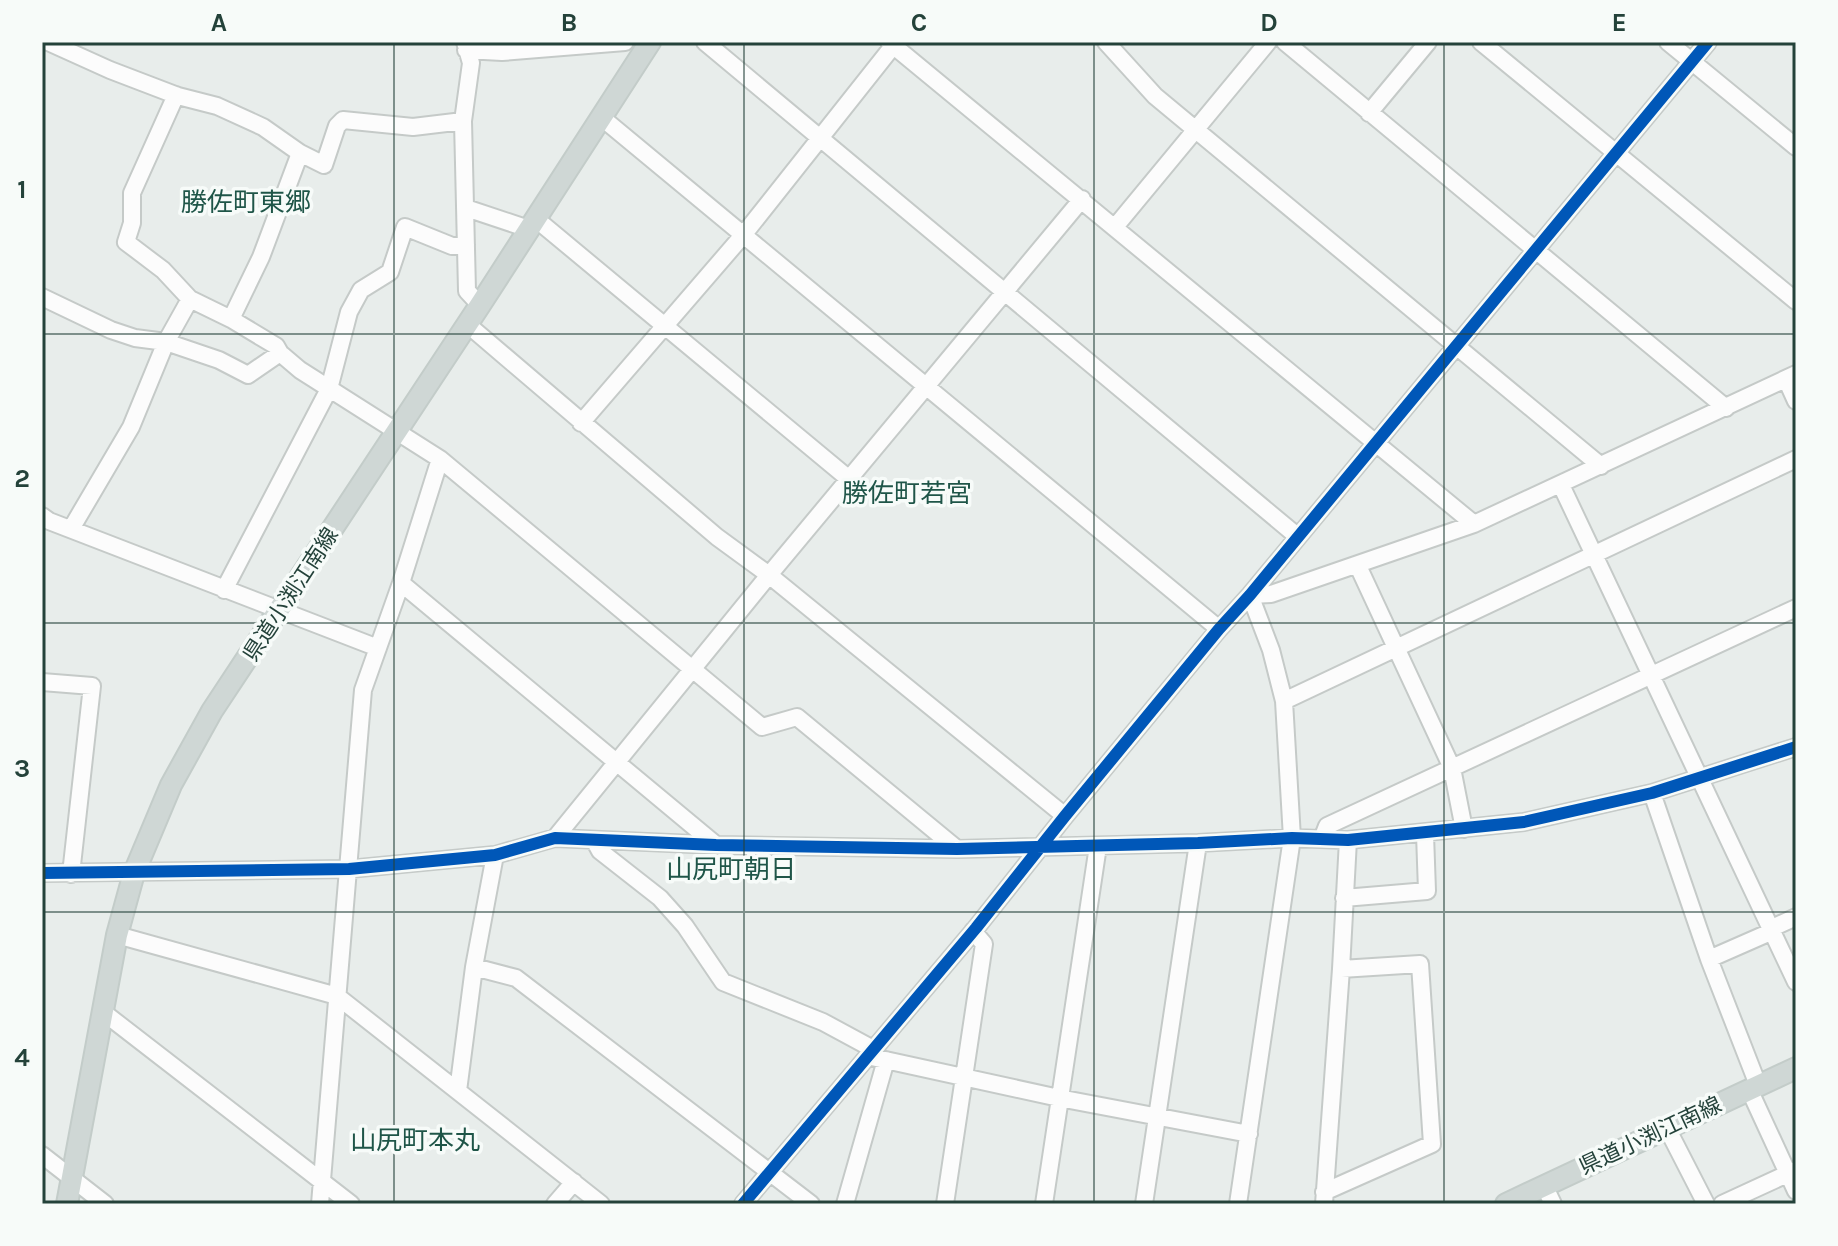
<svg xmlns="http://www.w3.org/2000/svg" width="1838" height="1246" font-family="Karla,'Noto Sans JP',sans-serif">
  <rect width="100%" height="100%" fill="#e8edeb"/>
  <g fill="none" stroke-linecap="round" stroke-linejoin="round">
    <defs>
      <path id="minor" d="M48,42L110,70L178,96L217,106L263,127L300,153L324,165L337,126L343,120L413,127L463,121
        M465,42L471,63L463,121L467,291L480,305
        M705,42L1297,536
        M889,42L1474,524
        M1106,42L1155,96L1601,466
        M1285,42L1726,408
        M1481,42L1796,301
        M1668,42L1796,147
        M466,50L502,52L625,42
        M176,95L132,193V223L126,242L163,270L190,299L231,319L276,346L280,353L300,370L440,459L762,727L797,717L957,849
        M1369,113L1428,42
        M601,117L1219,629
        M466,208L529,229
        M536,219L849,479
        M1115,227L1268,42
        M42,297L111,330L135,338L166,342L219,360L248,375L280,353
        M231,319L261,257L300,153
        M467,324L717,537L769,575L1065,816
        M1786,379L1796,401
        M581,423L744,234L893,46
        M1561,485C1639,651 1719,816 1796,982
        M42,516L49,521L378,648
        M71,529L131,427L166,342L190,299
        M1358,566L1452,768L1464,829
        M401,583L716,845
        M224,590L329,389L349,312L361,290L390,272L405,227L452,246L466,245
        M1250,595L1271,594L1474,524L1796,374
        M42,682L92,686L71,874
        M1284,701L1796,459
        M1652,793L1709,959L1758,1085
        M555,838L769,575L1082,199
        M1322,839L1327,826L1796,608
        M594,840L600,851L660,898L685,926L723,982L823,1022L873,1049
        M42,873L349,869L495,855L555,838L716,845L957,849L1198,843L1292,838L1348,840L1524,822L1652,793L1796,747
        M1344,898L1427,891L1425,834
        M117,935L337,996L601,1204
        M1709,959L1766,934L1772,928L1796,917
        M474,967L516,978L811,1204
        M103,1012L351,1204
        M867,1056L1059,1098L1249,1134
        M1749,1089L1796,1191
        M458,1091L474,967L495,855
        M1667,1128L1706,1204
        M42,1155L105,1204
        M1544,1185L1553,1204
        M1324,1192L1432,1144L1420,964L1341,969
        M320,1204L363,690L401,583L440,459
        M555,1204L574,1182
        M743,1204L976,928L1065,816L1219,629L1250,595L1708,42
        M845,1204L886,1060
        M945,1204L984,944L973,931
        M1044,1204L1098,846
        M1144,1204L1198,843
        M1238,1204L1292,838L1284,701L1271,650L1250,595
        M1324,1204L1341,969L1348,840
        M1722,1204L1796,1170"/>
      <path id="major" d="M67,1204L117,935L134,873L171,785L212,711L480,305L650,42
        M1506,1204L1796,1068"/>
    </defs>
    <!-- minor casing -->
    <use href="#minor" stroke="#c5cac8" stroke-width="20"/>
    <!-- major casing -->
    <use href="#major" stroke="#c3ccc9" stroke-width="24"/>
    <!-- minor -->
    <use href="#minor" stroke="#fcfcfc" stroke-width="16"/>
    <!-- major -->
    <use href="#major" stroke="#cfd7d5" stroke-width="20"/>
    <defs>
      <path id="cycleway" d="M42,873L349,869L495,855L555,838L716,845L957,849L1198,843L1292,838L1348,840L1524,822L1652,793L1796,747
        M743,1204L976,928L1065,816L1219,629L1250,595L1708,42"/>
    </defs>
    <!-- cycleway casing -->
    <use href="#cycleway" stroke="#f7fbf9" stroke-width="17"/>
    <!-- cycleway -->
    <use href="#cycleway" stroke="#0057b8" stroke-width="12"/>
  </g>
  <!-- grid -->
  <path fill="none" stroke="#24423a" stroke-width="2" stroke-opacity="0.55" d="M394,42V1204M744,42V1204M1094,42V1204M1444,42V1204M42,334H1796M42,623H1796M42,912H1796"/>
  <g text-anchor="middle" stroke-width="7" stroke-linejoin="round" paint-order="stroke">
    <!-- street labels -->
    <g font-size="22" fill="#24423a" stroke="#f7fbf9">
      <text transform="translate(290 594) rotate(-57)" y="8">県道小渕江南線</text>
      <text transform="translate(1650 1135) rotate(-25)" y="8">県道小渕江南線</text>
    </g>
    <!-- quarter labels -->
    <g font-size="26" fill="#1f5548" stroke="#f7fbf9">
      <text x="246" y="211">勝佐町東郷</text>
      <text x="907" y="502">勝佐町若宮</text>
      <text x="731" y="878">山尻町朝日</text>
      <text x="415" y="1149">山尻町本丸</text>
    </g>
  </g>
  <!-- border -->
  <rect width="1838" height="1246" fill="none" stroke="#f7fbf9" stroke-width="88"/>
  <rect x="44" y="44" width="1750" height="1158" fill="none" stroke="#24423a" stroke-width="3"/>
  <g font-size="26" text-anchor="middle" font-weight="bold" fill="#24423a">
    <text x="219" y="31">A</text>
    <text x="569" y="31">B</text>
    <text x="919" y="31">C</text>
    <text x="1269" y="31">D</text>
    <text x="1619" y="31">E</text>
    <text x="22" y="198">1</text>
    <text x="22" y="487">2</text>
    <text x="22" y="777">3</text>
    <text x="22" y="1066">4</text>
  </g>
</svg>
